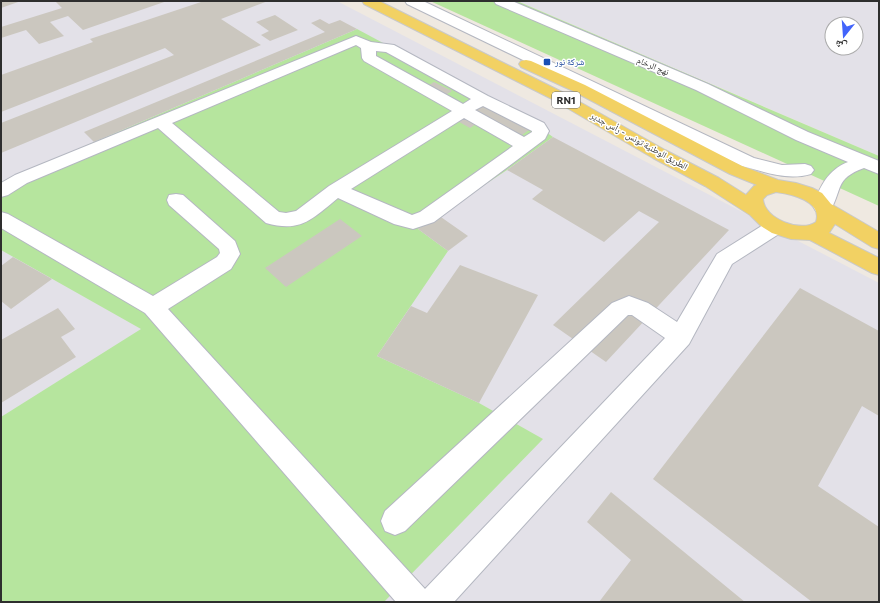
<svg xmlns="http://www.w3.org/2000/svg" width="880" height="603" font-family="Commissioner,'Noto Naskh Arabic',sans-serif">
  <rect width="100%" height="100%" fill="#efe9e1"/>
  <!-- industrial -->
  <path fill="#e3e1e8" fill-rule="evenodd" d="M1,1H337L879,283V602H1Z
    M517,1H879V156L735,94ZM832,24H856V48H832Z"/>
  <!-- green -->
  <path fill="#b6e59e" d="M430,1H517L879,156V206Z
    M357,29L536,125L553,137L507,170L418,229L448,251L377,356L479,403L543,439L384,602H1V417L141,329L1,250V182Z"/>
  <!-- building -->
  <path fill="#cbc7bf" d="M1,1H21L1,8Z
    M55,1H167L83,30L68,16L50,22L64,36L39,44L26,30L1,38V27L62,8Z
    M204,1H268L221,19L261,45L1,153V123L174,55L165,48L1,112V75L93,42L90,39Z
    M275,15L298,30L270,41L261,35L269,31L256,22Z
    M320,19L329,24L340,20L357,29L94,142L84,132L325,32L311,23Z
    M434,82L452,91L439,99L421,90Z
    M482,97L536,125L519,137L485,118L470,128L450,117Z
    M553,137L729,230L606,362L553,325L659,222L639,211L604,242L532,199L543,190L507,170Z
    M438,215L468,236L448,251L418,229Z
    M340,219L362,236L286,287L265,268Z
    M13,257L52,279L11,309L1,301V266Z
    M460,265L538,295L479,403L377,356L411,306L427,313Z
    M800,288L879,331V416L862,406L818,486L879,527V602H812L653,479Z
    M58,308L75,329L61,337L76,357L1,403V340Z
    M611,492L745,602H599L631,560L587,522Z"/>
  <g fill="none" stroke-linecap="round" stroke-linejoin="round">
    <defs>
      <path id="minor" d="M405,1H423L754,158L782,165L805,164L811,166L814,170L811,174C787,181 765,172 742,166L407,4Z
        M494,1H512L708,84L808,132L879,161V174L864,168C834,179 843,189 830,211L823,213L816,211L813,206C820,186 828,170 848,162L796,140L696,90L496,4Z
        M356,36L371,42L394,45L488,96L544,123L549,131L545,139L434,222L413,229L394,224L338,198C312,219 301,233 266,223L158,128L27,183L8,195L1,197V183L15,175ZM356,45L361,48L362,58L364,61L452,111L329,186L296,211L286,213L279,212L172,123ZM376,51L386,52L471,99L463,104L376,56ZM483,106L532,131V132L524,137L475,110ZM464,118L513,146L420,212L412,215L351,189Z
        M176,194L183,195L235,241L240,254L231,269L168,309L425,589L665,338L632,315H628L405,531L395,535L385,531L381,521L385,511L612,303L629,296L648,303L677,322L717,254L768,222L775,220L782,222L785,227L782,232L732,264L689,344L454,602H396L145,313L1,228V212L8,214L153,296L217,257L220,253L219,249L169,205L167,200L169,195Z"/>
      <path id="major" d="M362,1H379L562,92L665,150L719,178L746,195L754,186L757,185L730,174L573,91L521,67L519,64L521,61L526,60L531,61L585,85L742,166L778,180L796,183L812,188L822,193L831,204L879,232V249L872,247L835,224L829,233L879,258V275L872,273L810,240L791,239L772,233L761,226L750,215L705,186L653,158L550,98L364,4ZM776,192C791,194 823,201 816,222C801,233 764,219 763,199L767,195Z"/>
    </defs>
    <!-- minor casing -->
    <use href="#minor" stroke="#b4b7c1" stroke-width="2"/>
    <!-- major casing -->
    <use href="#major" stroke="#c9c9c9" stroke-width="2"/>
    <!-- minor -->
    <use href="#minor" fill="#fff" fill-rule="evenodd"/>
    <!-- major -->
    <use href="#major" fill="#f2d163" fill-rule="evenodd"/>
  </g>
  <!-- markers -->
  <rect fill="#1a4fb4" stroke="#fff" stroke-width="1.5" x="543" y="58" width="8" height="8" rx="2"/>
  <g text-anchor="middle" stroke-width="3" stroke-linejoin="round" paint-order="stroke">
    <!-- far-transit labels -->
    <g font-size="9" fill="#164399" stroke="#fff" text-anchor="start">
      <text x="555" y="65">شركة نور</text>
    </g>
    <!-- far-street labels -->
    <g font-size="9" fill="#2e2e2e" stroke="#fff">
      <text transform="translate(653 66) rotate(23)" y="3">نهج الرخام</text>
      <text transform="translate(639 141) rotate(29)" y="3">الطريق الوطنية تونس - رأس جدير</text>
    </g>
    <!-- shield labels -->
    <rect fill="#fff" stroke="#6d6d6d" stroke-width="1" x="552" y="92" width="28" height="16" rx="3"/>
    <g font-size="10" font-weight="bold" fill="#2e2e2e">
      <text x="566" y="104">RN1</text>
    </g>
  </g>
  <!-- border -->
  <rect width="880" height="603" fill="none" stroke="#2e2e2e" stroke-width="4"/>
  <!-- north arrow -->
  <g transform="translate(844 36) rotate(197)"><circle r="19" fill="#ffffff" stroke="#ababab"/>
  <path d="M0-3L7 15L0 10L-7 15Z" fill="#4264fb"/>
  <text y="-6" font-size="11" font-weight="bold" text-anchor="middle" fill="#2e2e2e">ش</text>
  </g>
</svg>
